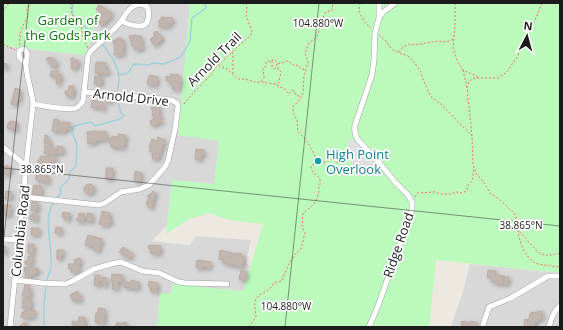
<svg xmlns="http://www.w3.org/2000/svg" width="563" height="330" font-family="'Open Sans',sans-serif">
  <defs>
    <filter id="shadow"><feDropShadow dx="2" dy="2" stdDeviation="2" flood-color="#0004"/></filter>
  </defs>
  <rect width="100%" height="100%" fill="#ede8e0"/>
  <!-- residential -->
  <path fill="#d9d8d8" d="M97,3H190L178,135L220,140L214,184L172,180L167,225L152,241L190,245L196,236L251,240L246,263L250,266L243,292L173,284L171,294H160L157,327H3V46L85,55L88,46L92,41Z
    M470,264L560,273V327H452V323L462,295Z"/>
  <!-- park -->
  <path fill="#bbf9bc" d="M3,3H97L92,41L88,46L85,55L3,46Z
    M190,3H560V273L436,260L429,327H157L160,293L171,294L173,284L243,291L263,224L230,220L209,213L189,219L166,234L172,180L214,184L219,141L178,135Z"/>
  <!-- parking -->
  <path fill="#dfdfdf" d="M349,139L353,140L375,161L381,171L379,173L377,177L351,166L352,162L350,160L347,159Z"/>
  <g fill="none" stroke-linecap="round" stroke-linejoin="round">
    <!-- stream -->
    <path stroke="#a0d1db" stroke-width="1.5" d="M73,3L72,11L73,17L94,34L97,38
      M102,44C110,54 118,65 119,78C119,82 118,87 118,91
      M118,75L128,73L134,64L149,65L153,63L164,64L181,57L190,41L192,18L206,8L205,3
      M57,198L61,193L60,188L69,179L70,172L76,166L77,144L72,132L73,127L78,125L91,122L95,126L120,119L124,116L121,113L117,98
      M47,280C48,275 51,270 51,265C53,246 42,218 54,202
      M44,327V304L46,286"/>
  </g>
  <!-- building -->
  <path fill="#c1b7b0" stroke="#beada3" filter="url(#shadow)" d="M99,5L111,12L112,18H108V20H106V22L104,23L103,27L100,24L98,15L102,14L101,12L96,9Z
    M161,17L173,18L172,24L169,23V27H159V20H161Z
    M156,31L163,38L161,40H162L155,46L150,40L155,35L153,34Z
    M136,35V36H141L143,49L135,50V46H132L129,36Z
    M117,38H121V40H124L123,55H114L115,43H113V40H117Z
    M49,57L50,58L52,57L58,64L53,68L46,59Z
    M71,58H74L75,60L79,61L78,66H77L76,69L71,68L72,61H71Z
    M96,62L106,63L105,69L109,70V73H106V74L95,73Z
    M3,63L7,64V68H3Z
    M51,71H58V74H61L60,84H56L57,77L50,76Z
    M171,74L179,75V78L181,79L179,90L172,89L173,84L169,83V81H166V76L170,77Z
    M149,75L158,77L156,86L147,84Z
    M95,76L102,77L101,85L94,84Z
    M69,86H74L73,97L67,96V94H65V91H68Z
    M15,88L21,90L19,97H21L20,100L18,99L16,105L11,104Z
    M105,97L113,98L112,102L105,101Z
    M92,100L102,102V103L105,104L104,110L100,109L101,107H97V108L91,107Z
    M158,104L160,111L159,112L162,122L152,126L150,121L154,119L152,114L153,113L151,107Z
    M54,119L59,120L58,124H62V122L70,123L69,129H65V132L52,131Z
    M10,121L17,122L16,131H13V129L7,128L8,123H10Z
    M97,131V132L106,131V140H96V143L88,144L87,132Z
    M118,134L126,135L124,148L111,147V144L109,143L110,138H112V136L118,137Z
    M45,135L48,136V141H51L50,144L44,143Z
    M158,137L165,140L160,153L159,159H152L153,152L149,151L151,148L149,147L152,139L157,141Z
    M45,145L53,146V150H57V146L63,147V153H57L56,154L44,153Z
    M196,149L204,150V155H201V160L195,159Z
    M40,156L56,157V162L49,161V167L37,166L38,160H40Z
    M6,165L12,168L8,175L4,173L3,176V170Z
    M36,168L42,169V171H45L44,176H49L48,183L43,182V181L36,180V174H35Z
    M106,168H113L112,179H106Z
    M135,171L142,173L140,182L134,180Z
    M84 189a5 5 0 1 1 10 0a5 5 0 1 1-10 0Z
    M34,185L42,186L41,196L32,195Z
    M6,191L12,192L11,199H5Z
    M153,191L157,194L154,197L152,208L148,207V205L146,204L149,197H147L148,195H149Z
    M32,201H37L36,205H39L38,210L36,209V211H31Z
    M4,205H11L10,216L3,215Z
    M102,211L110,213L109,218L112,219L110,224H107V226L99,224Z
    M63,212L70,213L69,220L64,219V217H62Z
    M79,213L85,214L84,222L77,221V218H78Z
    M87,213L93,214L92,222L87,221Z
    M32,214H37V221L30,219V215L32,216Z
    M56,227L62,228L61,234L55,233Z
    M31,228H39V235H31Z
    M88,235L102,239L99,251L94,250V247L85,245Z
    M28,244H34L33,254L28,253Z
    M149,245L161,246L160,254L150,253L151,249L148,248Z
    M3,246H6L5,254H3Z
    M123,247L133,254L129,259L119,252Z
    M57,250H63V254H62L61,259H57Z
    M220,250L236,254L237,253L242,254L241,256L245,257L242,267L223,263V260L219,259Z
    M28,256H33L32,265L25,264V261H28Z
    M80,258L81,263L79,264V272H71V269H69L68,264H75L74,260Z
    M197,260L211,262L210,268L203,267V268H196Z
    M25,267L39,269V272H36L35,275H30V278L25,277L26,272H24Z
    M241,270L247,272L245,281L239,279Z
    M488,270L496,271V275L504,276L503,284L491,282L492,278L487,277Z
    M112,274L123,275L122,282L118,281V289H112L113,281H111Z
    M95,275H100L99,277L107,278L106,286L102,285L103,281H99V286L94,285Z
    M504,277H509L508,284H504Z
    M131,280L139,282L138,289L124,287V282H131Z
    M149,281L158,283L157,292L150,291L151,287L148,286Z
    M25,285L30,286L29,291H31L30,297L22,296Z
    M77,291L82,299L78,302L77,299L73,301L70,295Z
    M23,298L30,299L29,301H32L30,309L22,308Z
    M98,308L105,309L104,323L95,322L96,313H98Z
    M25,310L35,311L34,317H29V318L21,317L22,312H25Z
    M542,311L543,319L536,320L535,327H525L524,326L525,319L529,320L530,313Z
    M79,317H85L84,323H86L85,326L87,327H73V325L72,324V321L78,322Z
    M462,321L471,323V321L478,323L477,327H463V326L461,325Z
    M117,322L123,324V322L127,323L126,327H115Z
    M23,323H27V327H20V325L22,326Z"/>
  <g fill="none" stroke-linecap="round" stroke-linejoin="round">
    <defs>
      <path id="minor" d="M379,18L383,12L394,4
        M33,104C44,106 67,111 76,108C80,106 81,104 83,101L88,56L90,52C99,43 114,31 122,20C125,15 128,9 134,6C139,3 144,4 148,8C152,31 137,28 121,21
        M3,147L26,166
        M24,197L99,205L105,203L121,192L140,189L149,185L165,167L168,161L175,129L178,106L177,103L171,100L85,92
        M3,239L19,240
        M15,280L42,283L65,284L73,281L94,269L115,263L121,262L142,271L159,273L179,282L185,283L227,284
        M483,325L489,307L511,298L548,276H560
        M10,327L26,166L33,104C32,91 27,79 26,66C26,61 28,57 27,53L24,49H22L19,51V57L26,64
        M369,327L378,306L412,210V202L408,195L395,182L379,162L358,140C355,135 354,131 355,125L372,75L374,60L375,33L379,18V3
        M549,327C551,319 553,312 560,306"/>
    </defs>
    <!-- minor casing -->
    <use href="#minor" stroke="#a2a2a2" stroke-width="6"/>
    <!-- path -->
    <path stroke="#fa6b64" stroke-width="1" stroke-dasharray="2 2" stroke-linecap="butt" d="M71,3V11L75,19L81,24L83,37L88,48
      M360,3C360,5 359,8 359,10C360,16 366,25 371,28
      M455,3V25L453,48L457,61L463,70L478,77
      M542,3L533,25L526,34L518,55L516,60L514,61L507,72L498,78H475L472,79L469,82L467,87L472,136L473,165L477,175L483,181L490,193L499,199L513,212L516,216V227L518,230L538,252C545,257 552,255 560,253
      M3,12L9,3
      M379,35L386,41L391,48L395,51L408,56L414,62L421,72L422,77L431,97L442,105L472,136
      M3,44L15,50
      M20,45C18,35 23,25 28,16C26,10 26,8 30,3
      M232,52L233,55V74
      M399,52L403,47L409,44L414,45L438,41L447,42L454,39
      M272,61V67L275,69L278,70
      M278,64L288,61L295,66L298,65L302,69H305
      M219,65L221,67L227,69L238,79H245L254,82H261L275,84L280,87L285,89L289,94L293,90L296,95L301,97
      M463,70L467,87
      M261,81L264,78L263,68L266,66V62L271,61L274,59L276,61L277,67L281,72L278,85
      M184,104L194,92L210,76L216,67L234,50L251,35L252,31L246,15L247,8L246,3
      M317,160L312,150L306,140L298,132L297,120L293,113V108L294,105L298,102L303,93L304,75L308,63L307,59L305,54L309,43L317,37L324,15L326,12L331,11L332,10L333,3
      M415,197L418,193L434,192L441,194H451L456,192L463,193L467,190L468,185L472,181L473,176L474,167
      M518,230C519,241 525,257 535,263C539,265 555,266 560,267
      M249,327L256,317C256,312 254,307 255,303C256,292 269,294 273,284L277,282L282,281C286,270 291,256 301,249L305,233L302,226C304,222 301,219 303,214C304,211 309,209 312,206C316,202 319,195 319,189C319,188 318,187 319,186C319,185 320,185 320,184C322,175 311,175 311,166L316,163L318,161L324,162L333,159L337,163C340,159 340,156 343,152L354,153"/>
    <!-- minor -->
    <use href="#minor" stroke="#fff" stroke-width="5"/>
  </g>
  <!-- ticks -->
  <path fill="none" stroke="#1b1b1b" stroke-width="1" stroke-opacity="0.45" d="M3,168L560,226M3,246L29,3M285,327L319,3"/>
  <!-- markers -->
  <circle fill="#0f9aa8" stroke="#fff" stroke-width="1.5" cx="318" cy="161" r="4"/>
  <g text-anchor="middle" stroke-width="3.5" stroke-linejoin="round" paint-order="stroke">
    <!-- park labels -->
    <g font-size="13" fill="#0b770d" stroke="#fff">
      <text x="68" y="25">Garden of<tspan x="68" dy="15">the Gods Park</tspan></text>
    </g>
    <!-- street labels -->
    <g font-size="13" fill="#1b1b1b" stroke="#fff">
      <text transform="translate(214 59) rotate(-45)" y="5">Arnold Trail</text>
      <text transform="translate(131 97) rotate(6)" y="5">Arnold Drive</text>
      <text transform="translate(20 231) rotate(-84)" y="5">Columbia Road</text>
      <text transform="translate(398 245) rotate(-71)" y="5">Ridge Road</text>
    </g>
    <!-- culture labels -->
    <g font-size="13" fill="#0d838f" stroke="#fff" text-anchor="start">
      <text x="326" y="159">High Point<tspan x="326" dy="15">Overlook</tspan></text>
    </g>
  </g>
  <g font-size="10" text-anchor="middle" fill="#1b1b1b" stroke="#fff" stroke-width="3.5" stroke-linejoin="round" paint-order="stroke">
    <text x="318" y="27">104.880°W</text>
    <text x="42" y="173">38.865°N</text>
    <text x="521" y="229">38.865°N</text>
    <text x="286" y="310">104.880°W</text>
  </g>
  <!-- border -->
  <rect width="563" height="330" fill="none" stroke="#1b1b1b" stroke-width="8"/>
  <!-- north arrow -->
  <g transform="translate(527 36) rotate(6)" stroke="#ffffff" stroke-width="3" paint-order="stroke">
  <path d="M0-3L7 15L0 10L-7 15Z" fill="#1b1b1b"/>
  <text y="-6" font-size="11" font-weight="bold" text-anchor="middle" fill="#1b1b1b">N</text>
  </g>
</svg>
